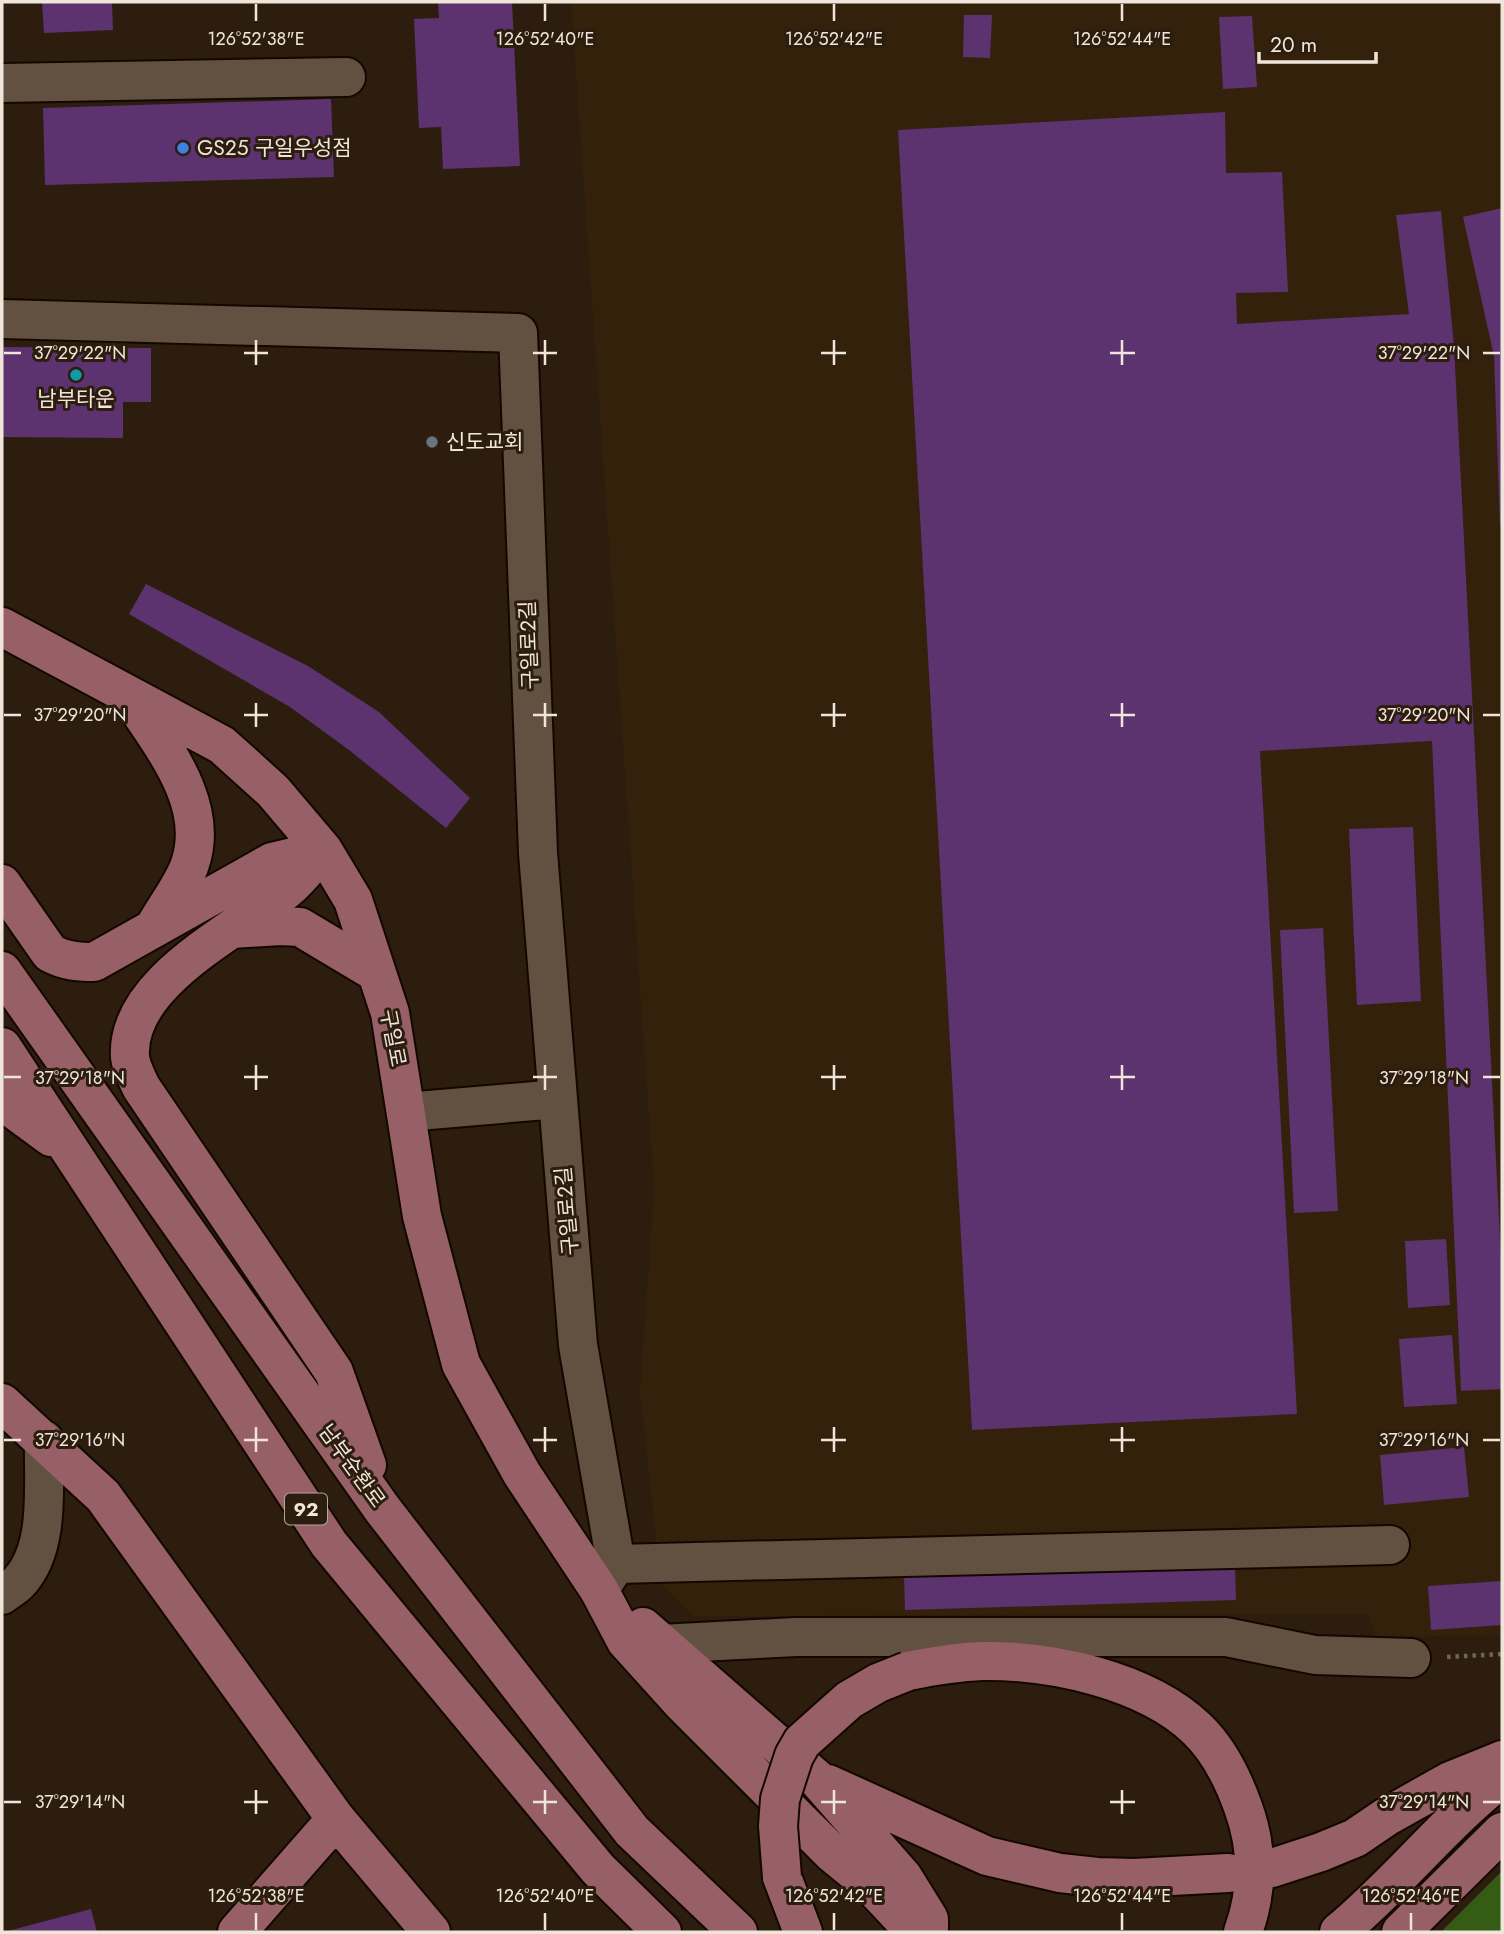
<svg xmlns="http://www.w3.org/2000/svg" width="1504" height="1934" font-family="Jost,'Noto Sans KR',sans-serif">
  <rect width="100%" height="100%" fill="#2c1d0e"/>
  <!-- built -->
  <path fill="#34210c" d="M571,2H1502V1635L1377,1637L1368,1614L693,1616L661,1584L640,1392L654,1188Z"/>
  <!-- forest -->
  <path fill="#355c15" d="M1502,1871V1932H1441Z"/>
  <!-- building -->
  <path fill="#5c326f" d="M42,2H112L113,30L44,33Z
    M438,2H512L520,166L443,169L441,127L419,128L414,19L439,18Z
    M964,15H992L990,58L963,57Z
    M1252,16L1257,87L1223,89L1219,17Z
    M331,99L334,177L45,185L43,108Z
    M1225,112L1226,173L1282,172L1288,292L1236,293L1237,324L1409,314L1396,215L1441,211L1454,346L1502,1277V1389L1461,1391L1432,741L1260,751L1297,1414L972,1430L898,130Z
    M1502,208V526H1500L1494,356L1463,217Z
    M2,347L151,348V402H123V438L2,437Z
    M146,584L308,666L379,712L470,798L446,828L349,750L290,707L129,614Z
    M1413,827L1421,1001L1357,1005L1349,829Z
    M1323,928L1338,1211L1294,1213L1280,930Z
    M1446,1239L1450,1305L1408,1308L1405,1241Z
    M1452,1335L1457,1404L1404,1407L1399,1339Z
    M1464,1447L1469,1497L1384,1505L1380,1455Z
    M1235,1564L1236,1600L905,1610L904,1575Z
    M1502,1581V1625L1431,1630L1428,1586Z
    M91,1909L97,1932H8V1931Z"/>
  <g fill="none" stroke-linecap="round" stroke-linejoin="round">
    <defs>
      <path id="minor" d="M2,83L346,77
        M2,319L518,333L538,853L578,1345L616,1564L599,1590
        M406,1112L558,1099
        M616,1564L1390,1545
        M2,1595C7,1591 15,1587 19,1582C51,1548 43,1484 44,1440
        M660,1644L796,1637H1226L1315,1655L1411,1658"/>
      <path id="major" d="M2,627L222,745L273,791L323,850L353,900L390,1013L422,1216L461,1364L522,1474L599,1590L626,1641L682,1703L832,1853L871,1885L915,1932
        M129,695C160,744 211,802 190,864C183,885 166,906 155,926
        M323,850C311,863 300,879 286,890C237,931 125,982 130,1057C131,1067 137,1078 141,1087L334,1372L367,1465
        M2,884L50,953C65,961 78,962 94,962L272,862L323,850
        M231,929L280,926L300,927L377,973
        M2,971L383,1510L632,1831L738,1932
        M2,1047L329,1544L598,1869L662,1932
        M2,1101L51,1137
        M2,1403L103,1496L336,1819L431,1932
        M643,1627L817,1779L903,1877L929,1919V1928
        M908,1671C933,1666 957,1662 982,1661C1051,1660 1146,1680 1197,1729C1219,1750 1233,1779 1243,1807C1258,1848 1258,1891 1243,1932
        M828,1784L987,1856L1060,1873L1097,1877L1134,1878L1228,1873
        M1272,1868L1321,1852L1355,1838L1386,1817L1450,1781L1502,1760
        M782,1877L803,1932
        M237,1932L336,1819
        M1339,1932C1397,1884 1443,1824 1502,1778
        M1401,1932L1502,1832"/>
    </defs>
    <!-- minor casing -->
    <use href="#minor" stroke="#140700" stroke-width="42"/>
    <!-- major casing -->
    <use href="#major" stroke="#140700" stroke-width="42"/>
    <!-- path -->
    <path stroke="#716456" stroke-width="4.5" stroke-dasharray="3.5 5" stroke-linecap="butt" d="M1447,1657L1502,1654"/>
    <!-- minor -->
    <use href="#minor" stroke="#625141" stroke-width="38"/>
    <!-- major -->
    <use href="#major" stroke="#976067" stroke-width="38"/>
    <defs>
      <path id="major-bridge" d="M782,1877L778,1826L780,1799L794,1756L802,1742L849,1700L878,1683L908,1671"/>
    </defs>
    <!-- major-bridge casing -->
    <use href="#major-bridge" stroke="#140700" stroke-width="42" stroke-linecap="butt"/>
    <!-- major-bridge -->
    <use href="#major-bridge" stroke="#976067" stroke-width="38"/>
  </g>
  <!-- ticks -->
  <path fill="none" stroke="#efe5db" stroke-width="2.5" d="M256,4V21M545,4V21M834,4V21M1122,4V21M256,340V365M545,340V365M834,340V365M1122,340V365M4,353H21M244,353H268M533,353H557M821,353H846M1110,353H1135M1483,353H1500M256,703V727M545,703V727M834,703V727M1122,703V727M4,715H21M244,715H268M533,715H557M821,715H846M1110,715H1135M1483,715H1500M256,1065V1090M545,1065V1090M834,1065V1090M1122,1065V1090M4,1077H21M244,1077H268M533,1077H557M821,1077H846M1110,1077H1135M1483,1077H1500M256,1427V1452M545,1427V1452M834,1427V1452M1122,1427V1452M4,1440H21M244,1440H268M533,1440H557M821,1440H846M1110,1440H1135M1483,1440H1500M256,1790V1814M545,1790V1814M834,1790V1814M1122,1790V1814M4,1802H21M244,1802H268M533,1802H557M821,1802H846M1110,1802H1135M1483,1802H1500M256,1913V1930M545,1913V1930M834,1913V1930M1122,1913V1930M1411,1913V1930"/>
  <!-- markers -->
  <circle fill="#3f7fe0" stroke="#2c1d0e" stroke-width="2.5" cx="183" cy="148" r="7"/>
  <circle fill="#0f9aa8" stroke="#2c1d0e" stroke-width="2.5" cx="76" cy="375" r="7"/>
  <circle fill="#6b7280" stroke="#2c1d0e" stroke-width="2.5" cx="432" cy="442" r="7"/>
  <g text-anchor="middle" stroke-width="6" stroke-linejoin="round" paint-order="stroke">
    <!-- shield labels -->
    <rect fill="#2c1d0e" stroke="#b4a99e" stroke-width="2" x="285" y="1493.5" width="42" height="31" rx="5"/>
    <g font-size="19" font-weight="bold" fill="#efe5db">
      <text x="306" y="1516">92</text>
    </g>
    <!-- poi labels -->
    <g font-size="21" fill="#efe5db" stroke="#2c1d0e" text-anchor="start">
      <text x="197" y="155">GS25 구일우성점</text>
      <text x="76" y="406" text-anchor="middle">남부타운</text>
      <text x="446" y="449">신도교회</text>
    </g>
    <!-- street labels -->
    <g font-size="21" fill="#efe5db" stroke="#2c1d0e">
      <text transform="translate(529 645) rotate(-92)" y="7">구일로2길</text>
      <text transform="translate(393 1038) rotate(79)" y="7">구일로</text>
      <text transform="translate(567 1211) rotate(-95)" y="7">구일로2길</text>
      <text transform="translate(352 1466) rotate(54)" y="7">남부순환로</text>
    </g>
  </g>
  <g font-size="18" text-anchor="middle" fill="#efe5db" stroke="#2c1d0e" stroke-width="6" stroke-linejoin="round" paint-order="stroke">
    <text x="256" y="45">126°52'38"E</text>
    <text x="545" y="45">126°52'40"E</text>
    <text x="834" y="45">126°52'42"E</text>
    <text x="1122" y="45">126°52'44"E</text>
    <text x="80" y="359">37°29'22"N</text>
    <text x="1424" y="359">37°29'22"N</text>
    <text x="80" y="721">37°29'20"N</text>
    <text x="1424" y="721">37°29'20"N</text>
    <text x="80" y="1084">37°29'18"N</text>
    <text x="1424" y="1084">37°29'18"N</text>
    <text x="80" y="1446">37°29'16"N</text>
    <text x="1424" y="1446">37°29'16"N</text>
    <text x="80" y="1808">37°29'14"N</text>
    <text x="1424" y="1808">37°29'14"N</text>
    <text x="256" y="1902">126°52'38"E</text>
    <text x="545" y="1902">126°52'40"E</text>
    <text x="834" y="1902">126°52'42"E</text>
    <text x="1122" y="1902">126°52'44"E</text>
    <text x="1411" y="1902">126°52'46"E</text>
  </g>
  <!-- border -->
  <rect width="1504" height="1934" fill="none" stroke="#efe5db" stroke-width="7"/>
  <!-- scale -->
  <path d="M1259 52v10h117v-10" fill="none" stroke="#efe5db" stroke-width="3.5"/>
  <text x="1270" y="52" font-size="21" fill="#efe5db" stroke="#2c1d0e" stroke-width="5" paint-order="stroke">20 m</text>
</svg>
